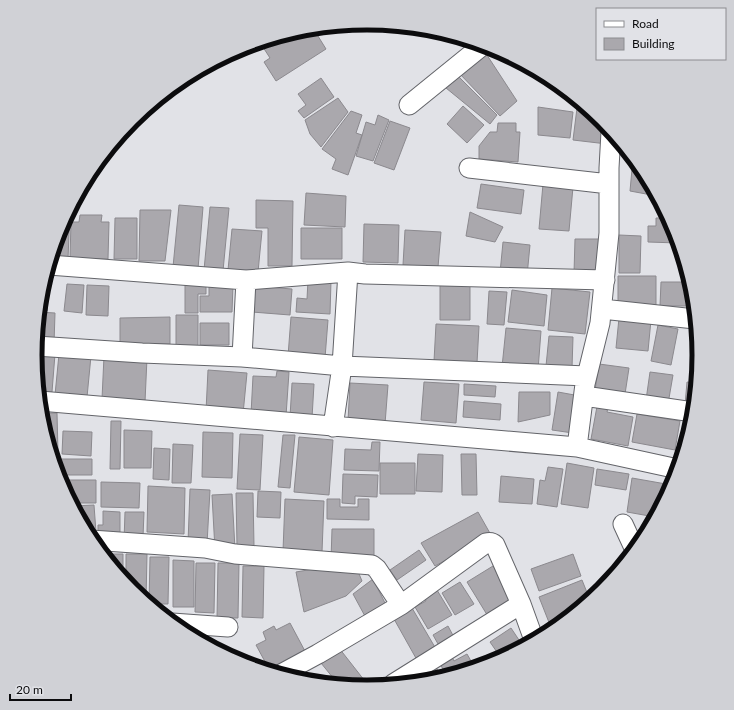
<svg xmlns="http://www.w3.org/2000/svg" width="734" height="710" font-family="Lato,sans-serif">
  <rect width="100%" height="100%" fill="#e1e2e7"/>
  <!-- building -->
  <path fill="#aaa8ad" stroke="#8b898e" d="M313,28L326,49L276,81L264,62L270,58L261,44L266,41L302,29Z
    M485,52L517,101L500,116L459,73Z
    M459,77L497,115L490,124L446,88Z
    M321,78L334,97L304,118L298,111L306,105L298,94Z
    M338,98L348,112L321,147L310,134L305,120Z
    M578,100L602,120L606,125L607,144L573,140Z
    M463,106L484,125L467,143L447,124Z
    M538,107L573,112L570,138L538,135Z
    M351,111L362,115L356,133L362,135L348,175L332,169L336,159L322,149Z
    M378,115L389,120L373,161L356,156L366,122L375,125Z
    M390,121L410,128L394,170L374,163Z
    M498,123H516V132H520L518,162L479,159V146L490,132H497Z
    M633,158L643,171L657,196L630,191Z
    M481,184L524,190L521,214L477,208Z
    M543,184L573,187L569,231L539,229Z
    M306,193L346,196L345,227L304,225Z
    M256,200L293,201L292,266H268V228H256Z
    M179,205L203,207L198,269L173,267Z
    M210,207L229,208L223,271L204,270Z
    M70,210L68,259L51,258L60,228Z
    M140,210H171L165,261H139Z
    M470,212L503,227L495,242L466,236Z
    M80,215H102L101,222H109L108,259L70,258L71,222H79Z
    M115,218H137V259H114Z
    M656,218H669L674,228L678,243L648,242V226H656Z
    M364,224L399,225L398,263L363,262Z
    M301,228H342V259H301Z
    M232,229L262,231L258,272L228,270Z
    M405,230L441,232L438,267L403,265Z
    M619,235L641,236L640,273H619Z
    M575,239H602V273H574Z
    M503,242L530,245L527,276L500,273Z
    M618,276H656V308L618,307Z
    M45,277H51L47,311L39,310L41,290Z
    M308,280L331,281L330,314L296,312L297,298L307,299Z
    M440,280H470V320H440Z
    M661,282H690L693,290V306H660Z
    M185,283H206V294H198V313H185Z
    M67,284L84,285L82,313L64,311Z
    M87,285L109,286L108,316L86,315Z
    M209,285H233L232,312H200V296H209Z
    M254,286L292,289L290,315L252,312Z
    M552,288L590,292L585,334L548,330Z
    M512,290L547,295L544,326L508,322Z
    M489,291L507,292L504,325L487,324Z
    M39,312L55,313L54,344L37,343Z
    M176,315H198V347H176Z
    M170,317V344H120V318Z
    M291,317L328,320L325,358L288,356Z
    M619,318L651,320L648,351L616,348Z
    M200,323H229V345H200Z
    M436,324L479,326L477,363L434,361Z
    M658,325L678,329L671,365L651,361Z
    M506,328L541,331L538,370L502,367Z
    M549,336L573,337L572,368L546,366Z
    M55,354L52,392L39,391L35,355Z
    M59,354L91,356L87,397L55,395Z
    M104,356L147,358L145,402L102,399Z
    M599,364L629,368L625,394L595,390Z
    M208,370L247,373L243,414L206,411Z
    M277,371L289,372L286,416L251,414L253,376L276,377Z
    M650,372L673,375L668,404L646,400Z
    M695,374H697L694,406L685,405L687,382L695,383Z
    M424,382L459,384L456,423L421,420Z
    M292,383L314,384L312,418L290,417Z
    M350,383L388,385L385,424L348,421Z
    M464,384L496,386L495,397L464,395Z
    M519,392H550V415L518,422Z
    M558,392L580,396L573,433L552,430Z
    M464,401L501,404L500,420L463,417Z
    M598,401L609,403L607,412L633,417L628,446L591,439Z
    M43,413H57L58,453H51L44,427Z
    M637,414L680,421L675,450L632,442Z
    M685,419L693,420L680,460Z
    M111,421H121L120,469H110Z
    M124,430L152,431L151,468H124Z
    M63,431L92,432L91,456L62,454Z
    M203,432L233,433L232,478L202,477Z
    M240,434L263,435L260,490L237,489Z
    M283,435H295L290,488L278,487Z
    M299,437L333,440L329,495L294,492Z
    M372,442H380L379,471L344,470L345,449L371,450Z
    M173,444L193,445L191,483H172Z
    M154,448L170,449L169,480L153,479Z
    M418,454L443,455L442,492L416,491Z
    M461,454H476L477,495H462Z
    M53,459H92V475H58Z
    M380,463H415V494H380Z
    M567,463L594,468L588,508L561,504Z
    M548,467L563,469L557,507L537,504L540,480L545,481Z
    M597,469L629,474L626,490L595,485Z
    M343,474L378,475L377,497L355,496V504L342,503Z
    M501,476L534,479L532,504L499,502Z
    M632,478L666,484L663,502L655,517L627,512Z
    M60,480H96V503H71Z
    M101,482L140,483L139,508L101,507Z
    M148,486L185,488L184,534L147,532Z
    M190,489L210,490L207,544L188,543Z
    M258,491L281,492L280,518L257,517Z
    M236,493H253L254,546H237Z
    M232,494L235,549L215,550L212,495Z
    M285,499L324,501L322,552L283,551Z
    M327,499H340V507H358V499H369V520L327,519Z
    M94,505L96,532H87L73,506Z
    M103,511L120,512V535L98,534V525H103Z
    M125,512H144L143,537L124,541Z
    M478,512L491,535L435,566L421,543Z
    M332,529H374V560H331Z
    M419,550L426,560L397,580L390,570Z
    M103,554H123V578Z
    M126,554H147L146,601L132,590L126,582Z
    M573,554L581,576L539,591L531,569Z
    M150,557H169L168,604H149Z
    M173,560L194,561V607H173Z
    M196,563H215L214,613L195,612Z
    M218,563H239L238,618H217Z
    M243,566H264L263,618L242,617Z
    M493,566L515,603L489,618L467,582Z
    M325,567L357,569L362,581L346,596L304,612L296,572Z
    M373,579L387,607L366,618L353,594Z
    M582,580L590,600L567,618L550,625L539,597Z
    M460,582L474,604L455,615L442,593Z
    M437,590L452,615L428,629L415,607L426,601L424,597Z
    M412,608L436,649L417,660L394,619Z
    M290,623L306,653L271,671H270L256,645L266,640L263,632L274,626L276,630Z
    M448,626L457,643L442,651L433,635Z
    M511,628L523,646L501,658L490,642Z
    M339,648L368,685L366,687L338,684L321,663Z
    M467,654L475,668L447,676L440,664L452,657L454,661Z
    M435,666L442,677L432,681L419,682L416,678Z"/>
  <g fill="none" stroke-linecap="round" stroke-linejoin="round">
    <defs>
      <path id="minor" d="M409,105L483,45
        M469,168L609,184
        M49,265L246,280L348,272L365,274L605,280
        M602,309L695,319
        M36,346L142,353L242,357L342,366L587,376
        M242,357L246,280
        M584,396L693,412
        M40,401L577,447L678,469
        M333,427L342,366L348,272
        M577,447L585,384L600,323L609,233V168L611,132
        M623,524L635,550
        M91,540L205,548L235,554L372,565L377,569L401,605
        M172,623L228,627
        M281,674L318,654L401,605L486,543C490,542 492,542 495,545L521,604L534,640
        M393,684L521,604"/>
    </defs>
    <!-- minor casing -->
    <use href="#minor" stroke="#636469" stroke-width="21"/>
    <!-- minor -->
    <use href="#minor" stroke="#fff" stroke-width="19"/>
  </g>
  <!-- crop -->
  <path d="M0 0H734V710H0ZM42 355a325 325 0 1 1 650 0a325 325 0 1 1-650 0Z" fill="#d0d1d6" fill-rule="evenodd"/>
  <path fill="none" stroke="#0c0c0e" stroke-width="5" d="M42 355a325 325 0 1 1 650 0a325 325 0 1 1-650 0Z"/>
  <!-- legend -->
  <rect x="596" y="8" width="130" height="52" fill="#e1e2e7" stroke="#8c8c90"/>
  <rect x="604" y="21" width="20" height="6" fill="#ffffff" stroke="#8c8c90"/>
  <text x="632" y="28" font-size="12" fill="#0c0c0e">Road</text>
  <rect x="604" y="38" width="20" height="12" fill="#aaa8ad" stroke="#8c8c90"/>
  <text x="632" y="48" font-size="12" fill="#0c0c0e">Building</text>
  <!-- scale -->
  <path d="M10 694v6h61v-6" fill="none" stroke="#0c0c0e" stroke-width="2"/>
  <text x="16" y="694" font-size="12" fill="#0c0c0e" stroke="#e1e2e7" stroke-width="3" paint-order="stroke">20 m</text>
</svg>
